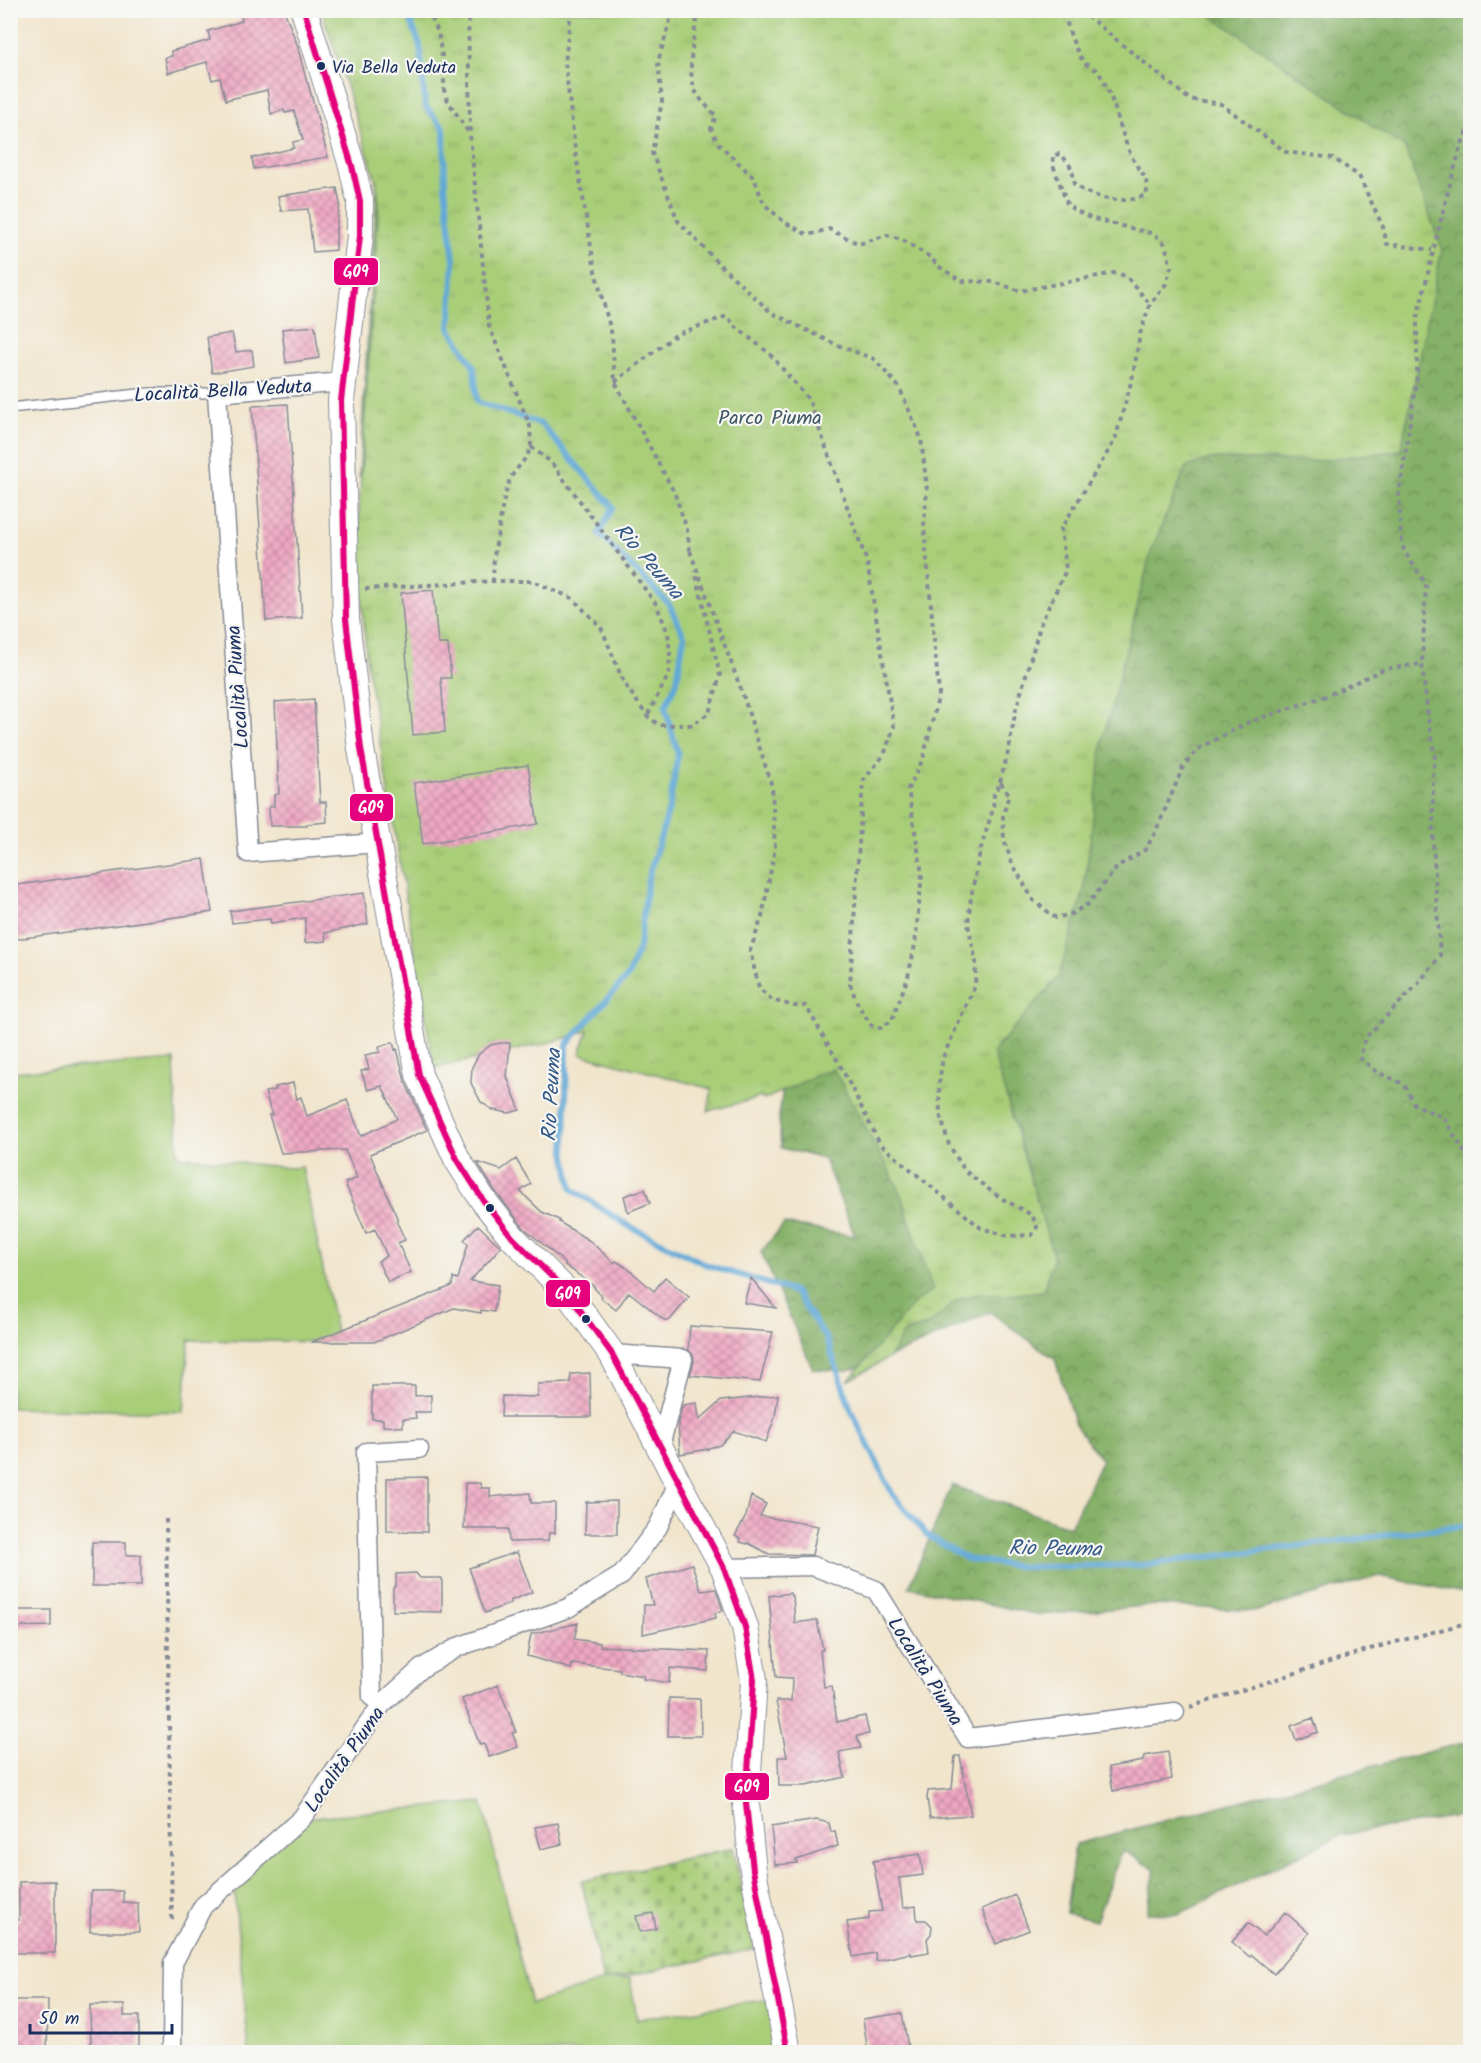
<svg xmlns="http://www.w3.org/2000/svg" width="1481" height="2063" font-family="Kalam,sans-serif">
  <defs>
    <pattern id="forest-crowns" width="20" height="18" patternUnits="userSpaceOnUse" patternTransform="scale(1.5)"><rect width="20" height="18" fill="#86b168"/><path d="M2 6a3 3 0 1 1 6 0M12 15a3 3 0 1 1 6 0" fill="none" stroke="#6d9059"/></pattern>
    <pattern id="cemetery-stones" width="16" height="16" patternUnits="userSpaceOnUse" patternTransform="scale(1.5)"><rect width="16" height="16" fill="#a9ce78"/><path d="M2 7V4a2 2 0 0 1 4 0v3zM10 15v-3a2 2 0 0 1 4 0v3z" fill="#91b16a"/></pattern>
    <pattern id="park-tufts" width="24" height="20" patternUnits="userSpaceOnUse" patternTransform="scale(1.5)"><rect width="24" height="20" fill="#a9ce78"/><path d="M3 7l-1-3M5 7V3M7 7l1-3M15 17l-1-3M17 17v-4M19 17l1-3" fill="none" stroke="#91b16a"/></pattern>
    <pattern id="building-cross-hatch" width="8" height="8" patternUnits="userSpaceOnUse" patternTransform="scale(1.5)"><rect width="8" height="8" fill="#f0a8c2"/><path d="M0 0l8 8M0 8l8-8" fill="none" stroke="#c289a1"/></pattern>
  </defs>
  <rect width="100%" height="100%" fill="#f6f6f2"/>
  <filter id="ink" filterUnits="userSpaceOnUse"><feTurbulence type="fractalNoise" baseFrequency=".0167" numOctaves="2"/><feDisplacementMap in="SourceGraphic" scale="12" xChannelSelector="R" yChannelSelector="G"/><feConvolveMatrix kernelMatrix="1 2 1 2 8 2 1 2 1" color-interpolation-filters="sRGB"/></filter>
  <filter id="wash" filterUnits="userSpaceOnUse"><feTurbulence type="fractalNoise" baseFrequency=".008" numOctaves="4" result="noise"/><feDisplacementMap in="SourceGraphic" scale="24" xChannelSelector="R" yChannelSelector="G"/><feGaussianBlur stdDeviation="1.35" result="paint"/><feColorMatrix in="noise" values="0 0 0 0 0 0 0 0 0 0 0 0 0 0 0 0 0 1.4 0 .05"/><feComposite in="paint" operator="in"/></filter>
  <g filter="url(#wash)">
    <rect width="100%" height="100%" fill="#f1e5cc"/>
    <!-- grass -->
    <path fill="#a9ce78" stroke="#627e6b" stroke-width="1.5" d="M174,1060L178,1156L290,1168L302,1167L338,1342L189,1340L184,1412L11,1408V1072Z
      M482,1802L531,2004L603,1981L630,1978L637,2019L764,2000L778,2003L788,2052H249L233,1879L302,1818Z"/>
    <!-- forest -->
    <path fill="url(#forest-crowns)" stroke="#507063" stroke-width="1.5" d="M326,11H1470V1594L1379,1576L1257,1611L1156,1605L1040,1615L909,1587L952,1485L1070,1527L1102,1460L1075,1425L1055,1359L990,1312L890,1357L847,1371L813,1369L761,1252L784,1224L855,1236L824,1159L781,1148L779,1116L786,1069L374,493L359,476L377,185Z
      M1470,1741V1814L1341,1835L1179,1914L1147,1913L1155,1869L1122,1850L1096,1921L1066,1913L1075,1844Z"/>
    <!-- cemetery -->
    <path fill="url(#cemetery-stones)" stroke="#627e6b" stroke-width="1.5" d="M733,1848L755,1949L603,1981L582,1881Z"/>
    <!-- park -->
    <path fill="url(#park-tufts)" stroke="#627e6b" stroke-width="1.5" d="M322,11H1204L1405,148L1442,249L1401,450L1315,461L1210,459L1186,467L1151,552L1103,740L1084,891L1059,976L993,1052L1054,1258L1043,1291L1007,1295L979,1294L959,1299L927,1326L904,1333L890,1357L848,1381L914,1304L933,1290L898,1187L833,1068L763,1100L762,1097L708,1111L712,1089L580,1054L588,1031L544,1044L434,1068L367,665L361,588L359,507L379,205L376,180Z"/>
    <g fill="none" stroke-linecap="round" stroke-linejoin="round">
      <!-- stream -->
      <path stroke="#61a8d7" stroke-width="6" d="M406,10L420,45L425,106L444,128L445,186L454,260L450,328L474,367L477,402L541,424L613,507L599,534L669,604L684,636L677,681L665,707L678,754L669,809L648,878L639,947L628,976L567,1044L565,1150L572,1189L627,1225L707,1265L795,1292L827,1340L851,1410L893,1495L927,1535L967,1559L1023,1567L1142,1565L1470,1525"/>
    </g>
    <g id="blocks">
      <!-- building -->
      <path fill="url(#building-cross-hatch)" d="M251,10H284L297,44L307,83H308L328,157L254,169L252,158L294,148L293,142L303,140L294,111L285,113L284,110L271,114L267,90L226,100L220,78L212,80L207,62L168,73L165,58L172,56L171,51L210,40L208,31L242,21L240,14Z
        M337,188L340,204L336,229V250L313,252L308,209L281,211L278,196Z
        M315,326L319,358L286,363L282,329Z
        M232,333L236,352L252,350L254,366L212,373L207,337Z
        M288,404L302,618L266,621L252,406Z
        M433,590L438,644H448L451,678H441L445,732L413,735L401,593Z
        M314,699L320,802H326L327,822L307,824V826H270L269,807L274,806V795L279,794L275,702Z
        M528,765L538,824L423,844L414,783Z
        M204,859L212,912L10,940V886Z
        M364,893L368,924L325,933L326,941L305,943V918L271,923L270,919L232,923L230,911Z
        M393,1042L395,1050L397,1049L405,1081L427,1130L370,1154L398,1220H396L405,1240L398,1243L411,1272L388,1282L378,1261L387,1256L375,1229L366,1233L345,1183L357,1178L345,1150L281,1153L269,1115H272L265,1092L276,1090L275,1087L293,1083L297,1099L301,1097L307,1116L347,1100L361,1136L397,1119L382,1086L368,1090L361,1071L369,1069L365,1055L380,1052L379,1047Z
        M500,1043H510L507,1077L520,1110L509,1113L493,1110L481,1102L471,1083L472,1067L479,1054L491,1045Z
        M516,1159L531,1184L520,1191L542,1212L559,1220V1222L590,1241L614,1263L616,1261L626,1267L654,1291L665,1277L689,1297L670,1320H664L629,1292L616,1310L601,1298L602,1296L594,1288L595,1287L565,1265V1263L524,1228L495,1191L477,1162L501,1170Z
        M645,1189L650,1203L628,1212L624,1196Z
        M478,1225L501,1247L470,1281L498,1285L494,1312L481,1310V1313L454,1308L374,1342H311L452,1286L453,1278L458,1279L468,1244L464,1240Z
        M751,1278L776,1308L744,1303Z
        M690,1326L773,1332L760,1382L690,1375L694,1361L693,1355L688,1349Z
        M590,1373L591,1417H501L502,1396L538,1397V1384L570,1383L571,1374Z
        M372,1386H415V1396L431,1395V1412H415L416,1418L403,1419V1427L383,1426V1419H372Z
        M778,1395L775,1417L766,1442L734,1431L720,1445L708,1448V1449L680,1454L678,1421L683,1405L697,1403L699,1420L721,1401Z
        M427,1477V1532L387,1531V1478Z
        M465,1483H480L481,1488H490V1497L530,1493L531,1503H555V1533H549L548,1541L509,1542L508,1529H464Z
        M751,1496L766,1504L760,1516L818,1526L812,1555L769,1554L748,1543L747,1544L740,1542L741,1539L735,1536L746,1516Z
        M617,1501V1534H585L586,1502Z
        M92,1542H126V1555H141V1586H92Z
        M517,1552L532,1592L510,1601L511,1603L485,1613L469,1568Z
        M692,1564L701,1591L716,1589L723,1611L715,1613L716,1618L643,1634L644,1605H653L646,1579Z
        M416,1573L420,1578H442V1612L393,1611V1588L396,1585V1574Z
        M790,1593L791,1596H793L795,1623L817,1620L823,1650H820L824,1687L832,1686L837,1722L865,1716L869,1734L857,1736L861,1748L839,1752L845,1777L806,1786H779L778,1757H787L776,1701H791L792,1678L776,1677L769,1596Z
        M10,1610H51V1626L10,1627Z
        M578,1623L574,1639L600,1643V1646L709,1651L708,1671L670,1668L669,1683L643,1679L644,1676L620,1672V1669L572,1664L571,1669L527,1656L531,1634Z
        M498,1685L516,1732L512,1733L518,1747L489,1757L484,1744L480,1745L462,1699Z
        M669,1698L700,1699L701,1736H668Z
        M1313,1718L1318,1732L1296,1740L1291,1726Z
        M1168,1752L1172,1779L1113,1791L1109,1767L1143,1761L1144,1756Z
        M955,1756H960L971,1815L930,1818L927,1798L928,1791L952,1789Z
        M817,1820L829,1823L831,1832L835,1831L838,1846L796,1860L797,1863L775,1865L771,1827Z
        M558,1823L562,1844L541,1849L535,1827Z
        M920,1854L923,1875L899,1878L903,1908L916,1906L917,1920H926L932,1926L931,1934L927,1939L929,1952L911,1955V1953L876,1961L875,1953L853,1957L847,1922L869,1919V1912L882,1911L873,1861Z
        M55,1881V1953H12L11,1920H19V1882Z
        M91,1891H123V1902L138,1903L139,1932H90Z
        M1015,1895L1029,1930L996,1944L982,1909Z
        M1285,1912L1309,1933L1274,1974L1252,1955L1250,1957L1232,1942L1248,1923L1264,1936Z
        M653,1913L656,1929L640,1932L636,1916Z
        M13,2000H48L47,2052H13Z
        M90,2005H124V2016H139V2046L91,2047Z
        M902,2013L909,2052H868L863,2019Z"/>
    </g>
  </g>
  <g filter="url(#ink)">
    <use href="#blocks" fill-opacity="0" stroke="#868a95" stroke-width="1.5"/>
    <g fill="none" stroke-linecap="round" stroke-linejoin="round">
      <defs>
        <path id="lane" d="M10,408L148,393H217"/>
        <path id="street" d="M343,382L217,393L248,853L377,843
          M612,1354L683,1359L660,1446
          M724,1568L813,1566L876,1590L968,1738L1175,1712
          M382,1704L372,1697L366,1452L419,1449
          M172,2052L173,1963L203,1906L302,1818L382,1704L422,1668L458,1647L568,1608L622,1575L658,1527L678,1483"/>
        <path id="secondary" d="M304,10L352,166L360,201V236L341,401L346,619L361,749L419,1075L457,1159L483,1200L513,1238L567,1292L612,1354L678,1483L724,1568L745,1627L754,1680L746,1803L753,1870L788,2052"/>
      </defs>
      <!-- lane casing -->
      <use href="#lane" stroke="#868a95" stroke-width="12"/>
      <!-- street casing -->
      <use href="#street" stroke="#868a95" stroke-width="21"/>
      <!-- secondary casing -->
      <use href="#secondary" stroke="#868a95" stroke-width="28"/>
      <!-- path -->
      <path stroke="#868a95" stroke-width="4" stroke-dasharray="4.5 4.5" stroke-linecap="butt" d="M428,10L438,32L444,69V90L448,101L470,135
        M468,10L470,135L489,326L530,426L531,447L527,456L510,478L503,503L494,556L493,581
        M571,10L565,62L575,149L595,271L612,335L615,382L674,492L687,529L690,551
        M699,10C694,32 685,74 697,94C702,102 710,109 716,116L711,128L718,143L754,178L764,204L784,222L808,235L829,229L859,244L887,235L901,239L930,257L938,266L961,281L994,282L1020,291L1114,273L1126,276L1150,304
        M1080,10L1189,99L1221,104L1286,152L1333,158L1359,176L1383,227L1387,244L1432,250
        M1470,123L1460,149L1447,195L1417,319V376L1399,494L1401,535L1404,551L1426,584L1422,664L1429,725L1435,756L1433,777V842L1440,956L1416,986L1365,1038L1360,1058L1377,1072L1404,1084L1414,1104L1444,1118L1470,1162
        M615,382L677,334L727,316L736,327L770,354L809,400L867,562L894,727L884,755L863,781L850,984L858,1005L872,1026L881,1028L892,1020L908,977L915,945L922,874L908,789L923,759L939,694L924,527L927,489L921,438L899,387L874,359L835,344L772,313L721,266L678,221L652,153L662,101L658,62L673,10
        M531,447L551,462L656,604L668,633L670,654L669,674L647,716
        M690,551L743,695L772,787L775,848L762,917L750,951L759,988L772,1000L794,1006H806L840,1065L880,1144L981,1228L1008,1236L1032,1235L1037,1227L1032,1215L999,1197L965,1171L949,1145L940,1114L939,1083L943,1057L975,986L976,962L968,924L971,897L980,851L993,809L994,794L1000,782L1009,794L1003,816L1004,840L1012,863L1033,900L1056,918L1071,914L1088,904L1118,866L1145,850L1155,833L1184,765L1201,747L1249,722L1326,696L1384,669L1422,664
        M365,589L493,581H532L572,598L601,627L624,683L647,716L659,725H692L709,713L720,676L695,570
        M1000,782L1009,749L1015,713L1041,623L1066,570L1061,529L1115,440L1133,375L1140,334L1150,304L1166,284L1171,267L1165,244L1154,234L1090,218L1068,206L1053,165V155L1060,154C1070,163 1074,171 1074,184C1092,199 1126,206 1147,194L1146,178C1120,150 1120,105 1099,73C1096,68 1088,67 1084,62C1076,53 1065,23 1065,10
        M166,1519L172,1923
        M1190,1707L1370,1649L1470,1622"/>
      <!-- lane -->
      <use href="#lane" stroke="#fff" stroke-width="9"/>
      <!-- street -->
      <use href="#street" stroke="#fff" stroke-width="18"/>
      <!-- secondary -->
      <use href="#secondary" stroke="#fff" stroke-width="26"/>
      <defs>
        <path id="bus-1" d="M304,10L352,166L360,201V236L341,401L346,619L361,749L419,1075L457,1159L483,1200L513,1238L567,1292L612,1354L724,1568L745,1627L754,1680L746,1803L753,1870L788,2052"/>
      </defs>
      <!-- bus-1 casing -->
      <use href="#bus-1" stroke="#f6f6f2" stroke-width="10"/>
      <!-- bus-1 -->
      <use href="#bus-1" stroke="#e5007d" stroke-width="6"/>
    </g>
  </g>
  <!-- markers -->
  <g fill="#1b2f5e" stroke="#f6f6f2" stroke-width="2">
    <circle cx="321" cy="66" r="5"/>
    <circle cx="490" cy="1208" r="5"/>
    <circle cx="586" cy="1319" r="5"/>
  </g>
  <g text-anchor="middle" stroke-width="4.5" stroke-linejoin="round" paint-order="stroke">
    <!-- bus labels -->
    <g font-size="18" fill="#1b2f5e" stroke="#f6f6f2" text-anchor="start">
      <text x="332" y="73">Via Bella Veduta</text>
    </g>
    <!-- street labels -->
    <g font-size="20" fill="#1b2f5e" stroke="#f6f6f2">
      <text transform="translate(223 390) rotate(-3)" y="7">Località Bella Veduta</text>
      <text transform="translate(237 687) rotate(-94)" y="7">Località Piuma</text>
      <text transform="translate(926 1671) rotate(58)" y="7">Località Piuma</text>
      <text transform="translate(344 1759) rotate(-55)" y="7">Località Piuma</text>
    </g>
    <!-- park labels -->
    <g font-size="20" fill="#3e5764" stroke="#f6f6f2">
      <text x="770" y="424">Parco Piuma</text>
    </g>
    <!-- water labels -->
    <g font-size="21" font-style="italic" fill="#345988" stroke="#f6f6f2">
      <text transform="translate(649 561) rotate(49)" y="7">Rio Peuma</text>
      <text transform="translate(551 1095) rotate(-87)" y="7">Rio Peuma</text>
      <text transform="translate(1055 1548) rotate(1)" y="7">Rio Peuma</text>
    </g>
  </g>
  <g stroke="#f6f6f2" stroke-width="2">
    <rect x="333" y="257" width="46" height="29" rx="6" fill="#e5007d"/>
    <rect x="349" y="793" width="45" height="29" rx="6" fill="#e5007d"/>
    <rect x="545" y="1279" width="46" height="29" rx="6" fill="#e5007d"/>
    <rect x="724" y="1772" width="46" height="29" rx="6" fill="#e5007d"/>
  </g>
  <g font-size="16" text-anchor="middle" font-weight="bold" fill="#fff">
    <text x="356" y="277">G09</text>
    <text x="371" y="813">G09</text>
    <text x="568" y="1299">G09</text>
    <text x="747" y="1792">G09</text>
  </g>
  <!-- margin -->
  <rect width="1481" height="2063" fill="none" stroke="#f6f6f2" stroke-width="36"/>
  <!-- scale -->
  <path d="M30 2024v9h142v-9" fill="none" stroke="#1b2f5e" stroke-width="3"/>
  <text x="39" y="2024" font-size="18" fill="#1b2f5e" stroke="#f6f6f2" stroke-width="4.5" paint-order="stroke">50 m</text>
</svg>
